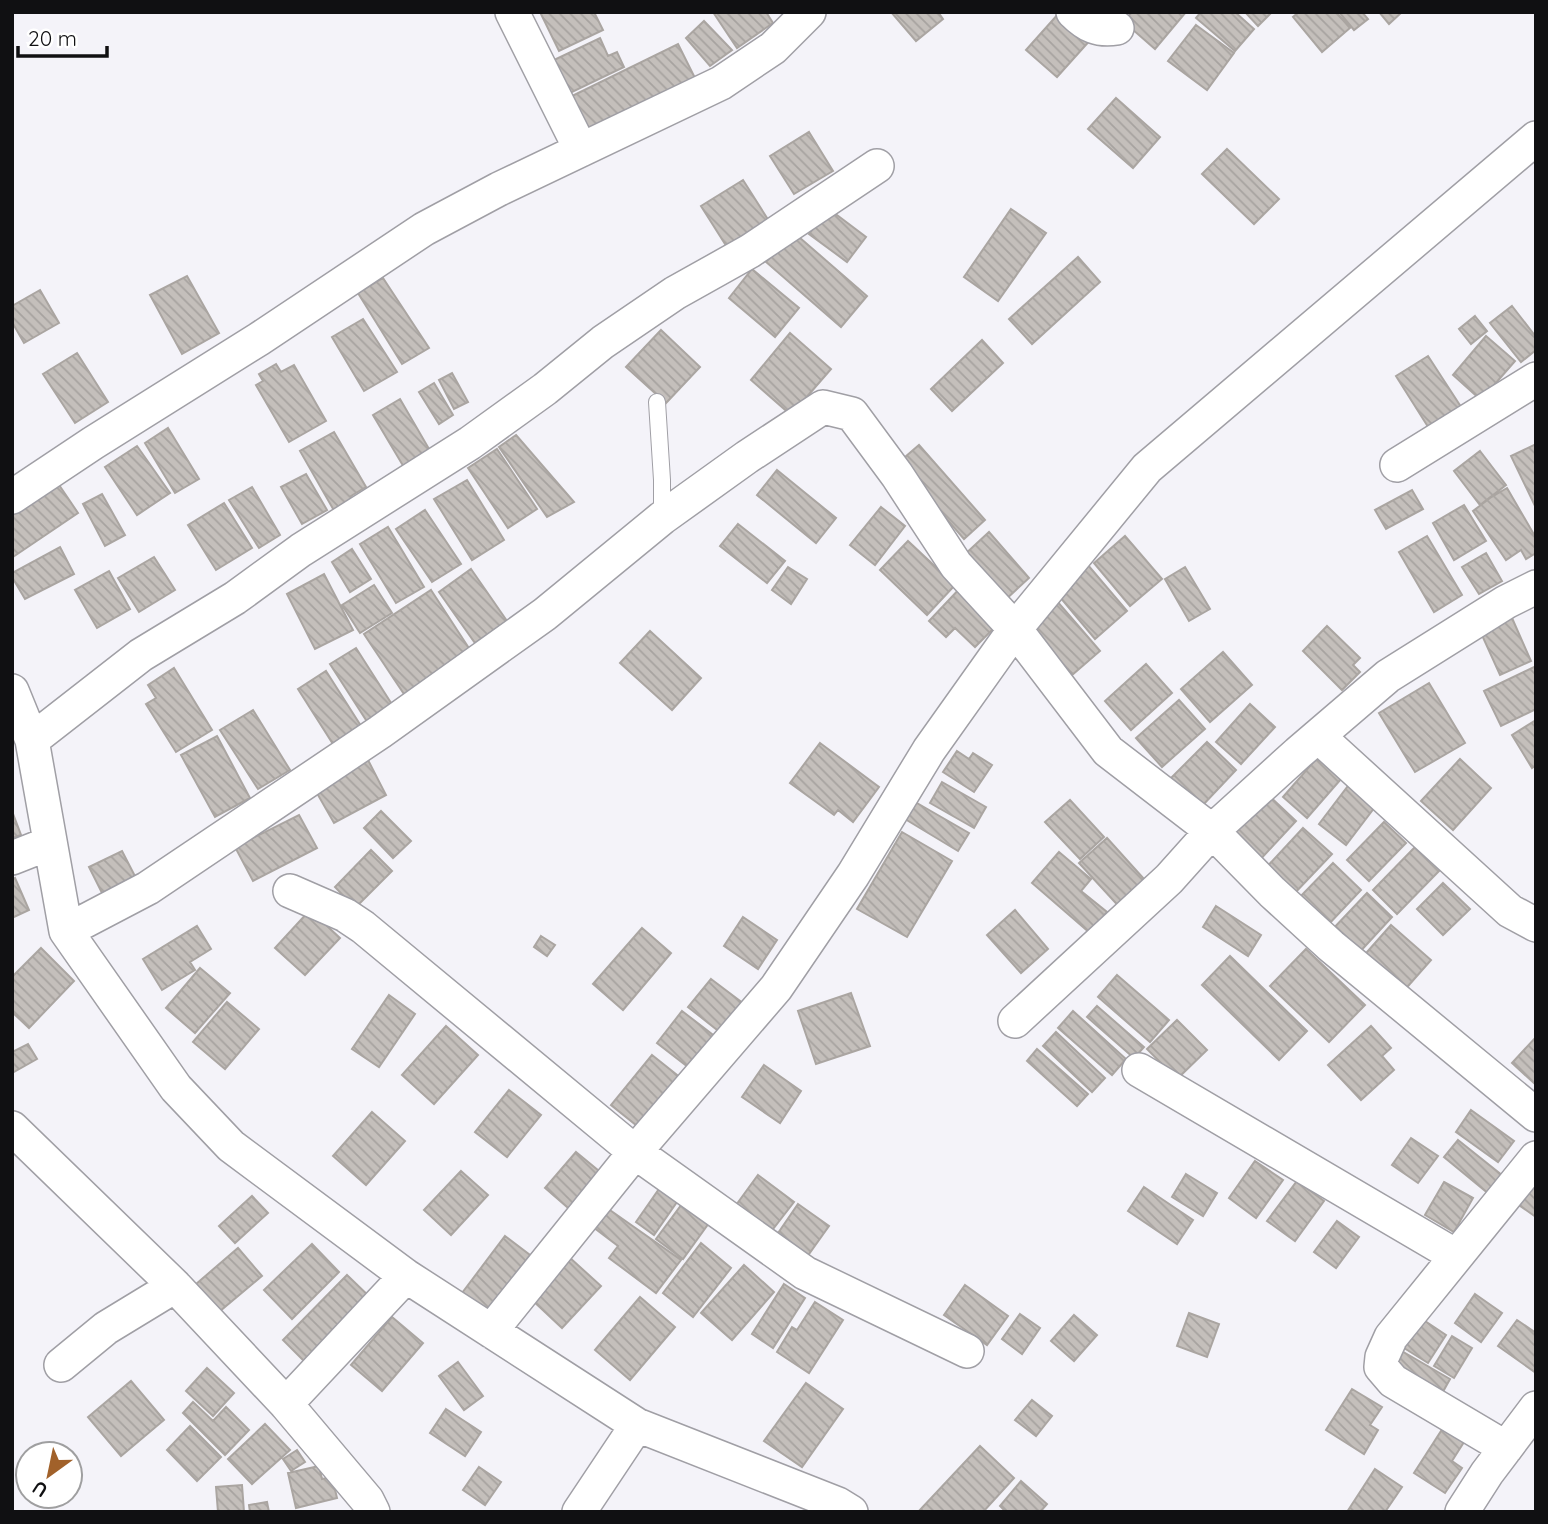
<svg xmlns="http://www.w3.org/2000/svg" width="1548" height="1524" font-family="Quicksand,sans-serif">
  <defs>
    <pattern id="building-back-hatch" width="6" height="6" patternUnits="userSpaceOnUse" patternTransform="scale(1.75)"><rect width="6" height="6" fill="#c4bfbb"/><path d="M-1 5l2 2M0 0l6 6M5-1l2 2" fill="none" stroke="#a7a3a0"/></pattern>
  </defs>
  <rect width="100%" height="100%" fill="#f4f3f9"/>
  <!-- building -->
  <path fill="url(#building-back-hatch)" stroke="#aaa5a1" stroke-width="2" d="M540,12H594L603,30L559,51Z
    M713,12H766L773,23L737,48Z
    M891,12H938L943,19L916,41Z
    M1060,12L1092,38L1057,77L1026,50Z
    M1132,12H1186L1155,49L1124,22Z
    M1201,12H1235L1254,29L1235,51L1196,18Z
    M1245,12H1272L1258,26Z
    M1299,12H1336L1350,28L1322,52L1293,17Z
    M1339,12H1362L1368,19L1354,30Z
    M1379,12H1402L1389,24Z
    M704,21L732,50L710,66L686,38Z
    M1196,25L1234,53L1207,90L1168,61Z
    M600,38L608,56L617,52L624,67L570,93L554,60Z
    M678,44L697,82L588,136L568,98Z
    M1116,98L1160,137L1133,168L1088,129Z
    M809,132L833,171L794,194L770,156Z
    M1227,149L1279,199L1254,224L1202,174Z
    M743,180L774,229L732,255L701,206Z
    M829,209L866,237L847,262L809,234Z
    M1011,209L1046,233L998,301L964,277Z
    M792,231L867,296L841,327L766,262Z
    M1078,257L1100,282L1032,344L1009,319Z
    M752,269L799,308L775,337L729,298Z
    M187,276L219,333L182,354L150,295Z
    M383,278L429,348L402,364L358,293Z
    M40,290L59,323L24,343L12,322V306Z
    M1512,306L1536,337V350L1521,362L1490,323Z
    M1475,316L1487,331L1471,344L1459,329Z
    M363,319L397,372L364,391L332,337Z
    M661,330L700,367L666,403L626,367Z
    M790,333L831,369L791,415L751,380Z
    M1486,336L1515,361L1481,400L1453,375Z
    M982,340L1003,363L952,411L931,389Z
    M77,353L108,402L75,423L43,374Z
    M1428,356L1463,410L1430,430L1396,376Z
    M276,364L281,372L294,365L326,421L289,442L256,385L263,381L259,374Z
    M452,373L468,402L454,409L439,380Z
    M434,383L453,415L439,424L419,392Z
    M400,399L432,454L405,469L373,415Z
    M168,428L199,479L175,493L145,443Z
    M334,432L366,487L351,496L355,503L336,514L300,451Z
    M516,435L574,502L547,517L499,447Z
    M1536,444V508L1511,456Z
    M919,445L985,520L964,539L898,463Z
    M137,446L170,493L137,515L105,467Z
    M497,449L537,509L508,528L468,468Z
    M1480,451L1506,485L1480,505L1454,471Z
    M777,470L836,518L816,543L757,495Z
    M306,474L327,510L302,524L281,487Z
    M53,476L78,513L13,557L12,504Z
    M467,480L504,540L472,560L434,499Z
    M252,487L280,535L259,548L229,500Z
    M1507,488L1536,538V553L1526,559L1521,550L1506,560L1473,511L1490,498Z
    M1412,490L1423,509L1386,529L1375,510Z
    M102,494L125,535L105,546L83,504Z
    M224,503L252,548L216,570L188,525Z
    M1464,505L1486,541L1454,560L1433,523Z
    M881,507L905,526L875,565L850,545Z
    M425,510L461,564L432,582L396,529Z
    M738,524L785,561L767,583L720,546Z
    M388,527L424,587L396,603L360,544Z
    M989,532L1029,578L1004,601L963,556Z
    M1125,536L1162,579L1130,606L1094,563Z
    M1427,536L1462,595L1434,612L1399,552Z
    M908,541L955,585L927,615L880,570Z
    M60,547L74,574L25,599L12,577V573Z
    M352,549L371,579L350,592L332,562Z
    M1486,553L1502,581L1479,594L1462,567Z
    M154,557L175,590L139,612L118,578Z
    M1087,564L1127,611L1095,639L1055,591Z
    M788,567L807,579L791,604L772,590Z
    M1185,567L1210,609L1189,621L1165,579Z
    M471,569L507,621L475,643L439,592Z
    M109,571L130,609L97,628L75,590Z
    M324,574L353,630L315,649L287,594Z
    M964,584L1001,621L975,647L955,628L946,637L929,621Z
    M374,585L392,613L360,633L342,605Z
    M431,590L476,659L410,703L364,634Z
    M1056,600L1100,651L1072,675L1028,625Z
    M1512,618L1531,661L1500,675L1481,633Z
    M1327,626L1360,658L1353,665L1360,672L1342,690L1303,651Z
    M650,631L701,678L672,710L620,663Z
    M356,648L393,706L368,723L330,664Z
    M1223,652L1252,685L1210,722L1181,689Z
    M1146,664L1172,693L1131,730L1105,701Z
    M1536,666V709L1501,726L1484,691Z
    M174,668L212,730L176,752L146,704L156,698L148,685Z
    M326,671L361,726L333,744L298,689Z
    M1429,683L1465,743L1415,772L1379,713Z
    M1179,700L1205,729L1162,767L1136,738Z
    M1250,704L1275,727L1241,764L1216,742Z
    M253,710L290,770L258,789L220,730Z
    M1536,720V765L1532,768L1512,735Z
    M217,736L250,798L215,817L181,755Z
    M1207,742L1236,770L1201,807L1171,778Z
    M820,743L879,787L853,822L838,810L834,815L790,783Z
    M957,751L969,759L973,753L992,765L974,792L943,772Z
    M1317,758L1341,779L1307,818L1283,797Z
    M1460,759L1491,788L1453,830L1421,801Z
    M368,760L386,795L334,823L314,788Z
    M942,782L986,807L974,828L930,803Z
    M1351,782L1378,803L1346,845L1319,824Z
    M1266,793L1296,821L1257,863L1227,835Z
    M910,799L969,833L958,851L900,816Z
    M1070,800L1104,837L1080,859L1045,822Z
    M12,811L21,835L12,838Z
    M381,811L411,841L393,858L364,828Z
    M299,815L317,848L253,881L235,847Z
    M1384,822L1406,843L1369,881L1347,860Z
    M1303,828L1332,854L1291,897L1263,871Z
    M902,832L952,861L907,937L857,909Z
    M1107,838L1153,889L1125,913L1079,863Z
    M1417,845L1441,869L1397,914L1373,890Z
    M371,850L392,871L355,908L335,887Z
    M122,851L137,880L104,897L89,867Z
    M1059,852L1091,879L1081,891L1107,912L1090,933L1032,883Z
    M1333,863L1361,890L1326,927L1297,900Z
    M15,878L29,910L12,918V880Z
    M1443,883L1470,909L1443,935L1417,909Z
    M1367,893L1392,917L1356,956L1330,932Z
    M1216,906L1261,935L1248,956L1203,927Z
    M310,910L340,938L305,975L275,948Z
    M1015,910L1048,949L1021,973L987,935Z
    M743,917L777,940L758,969L724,946Z
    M1391,925L1431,960L1401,994L1360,960Z
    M197,926L211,949L190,962L195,970L162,990L143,959Z
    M642,928L671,953L623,1010L593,984Z
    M541,936L555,945L547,956L534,947Z
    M41,948L74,981L29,1028L12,1012V977Z
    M1306,949L1365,1005L1329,1042L1270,986Z
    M1230,956L1307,1031L1279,1060L1202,985Z
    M200,968L230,993L195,1033L166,1008Z
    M1117,975L1169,1020L1150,1042L1098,997Z
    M711,979L744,1004L721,1033L688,1007Z
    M851,993L870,1046L816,1064L798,1011Z
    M389,995L415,1014L379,1067L352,1049Z
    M227,1002L259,1029L225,1069L193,1042Z
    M1097,1006L1144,1047L1134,1058L1087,1017Z
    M682,1011L717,1038L692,1070L657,1043Z
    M1073,1011L1126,1059L1112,1075L1058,1028Z
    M1177,1020L1207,1050L1177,1079L1147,1049Z
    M446,1026L478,1055L434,1104L402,1075Z
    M1371,1026L1391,1048L1382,1056L1394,1070L1361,1100L1328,1065Z
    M1056,1032L1105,1078L1092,1092L1043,1046Z
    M1536,1037V1085L1512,1063Z
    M28,1044L37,1059L12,1073V1052Z
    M1037,1049L1088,1094L1077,1106L1027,1061Z
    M652,1055L682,1079L641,1129L611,1105Z
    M764,1065L801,1091L780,1123L742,1097Z
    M509,1090L541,1115L507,1157L475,1132Z
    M1471,1110L1514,1141L1498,1162L1456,1132Z
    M372,1112L405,1141L366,1185L333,1156Z
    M1411,1138L1438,1156L1418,1183L1392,1165Z
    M1458,1140L1503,1176L1489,1194L1444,1157Z
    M576,1152L605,1176L574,1213L545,1188Z
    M1255,1161L1283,1180L1256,1218L1229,1198Z
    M461,1171L488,1195L451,1235L424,1210Z
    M1536,1171V1217L1513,1201Z
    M1186,1174L1217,1193L1203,1216L1172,1197Z
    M758,1175L794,1202L766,1238L731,1212Z
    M1297,1181L1324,1201L1295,1241L1267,1221Z
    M1444,1182L1473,1198L1454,1232L1425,1215Z
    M1144,1187L1193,1220L1177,1244L1128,1211Z
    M659,1189L677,1202L654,1235L636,1222Z
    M252,1196L268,1213L235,1243L219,1226Z
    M682,1204L709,1223L683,1259L656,1239Z
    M798,1204L829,1226L804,1261L774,1239Z
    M607,1208L681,1260L656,1293L609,1258L618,1246L593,1227Z
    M1337,1221L1359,1237L1336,1268L1314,1252Z
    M505,1236L530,1255L487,1312L462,1293Z
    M701,1243L731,1268L693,1317L663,1293Z
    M312,1244L339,1272L292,1319L264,1290Z
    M238,1248L262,1276L220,1311L196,1284Z
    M569,1257L601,1286L562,1328L531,1299Z
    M744,1265L774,1292L732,1340L701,1313Z
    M347,1275L376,1303L311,1368L283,1340Z
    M784,1284L805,1298L773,1348L752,1334Z
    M965,1285L1008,1316L987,1345L944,1315Z
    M1475,1294L1502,1313L1481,1342L1455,1323Z
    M640,1297L675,1327L630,1380L595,1350Z
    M815,1302L843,1320L809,1373L777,1352L792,1327L797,1330Z
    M1189,1313L1219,1324L1207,1357L1177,1346Z
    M1020,1314L1040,1328L1022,1354L1002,1339Z
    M1074,1315L1097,1335L1074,1361L1051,1341Z
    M392,1317L423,1343L382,1391L351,1365Z
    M1422,1319L1446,1335L1428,1363L1404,1348Z
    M1517,1320L1536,1333V1373L1498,1346Z
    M1452,1336L1472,1348L1454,1378L1434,1366Z
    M1400,1350L1450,1379L1440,1397L1390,1368Z
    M458,1362L483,1396L464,1410L439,1376Z
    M207,1368L234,1393L213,1416L186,1391Z
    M131,1381L164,1420L121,1456L88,1417Z
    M806,1383L843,1409L802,1467L764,1441Z
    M1352,1389L1382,1407L1370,1425L1378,1430L1364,1454L1326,1430Z
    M1032,1400L1052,1416L1036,1436L1015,1420Z
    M193,1402L213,1421L226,1407L249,1430L225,1455L183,1413Z
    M446,1409L481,1432L465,1456L430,1433Z
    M265,1424L290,1450L252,1484L228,1459Z
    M190,1426L221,1457L197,1481L167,1450Z
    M1443,1428L1464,1442L1452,1461L1462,1468L1445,1493L1414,1473Z
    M980,1446L1014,1478L983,1512H918Z
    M297,1450L305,1462L291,1471L283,1459Z
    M319,1466L322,1479L332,1477L337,1498L296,1508L288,1473Z
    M479,1467L501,1482L485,1505L463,1490Z
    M1375,1469L1402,1487L1385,1512H1347Z
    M1021,1481L1047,1504L1040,1512H1006L1000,1506Z
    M242,1485L244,1512H218L216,1487Z
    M267,1502L269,1512H250L249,1505Z"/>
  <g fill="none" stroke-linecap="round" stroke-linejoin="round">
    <defs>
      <path id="lane" d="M657,402L662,480V518"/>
      <path id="street" d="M512,12L581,150
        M1073,12C1087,26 1098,31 1117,28
        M1397,465L1536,379
        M12,497L93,443L259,339L424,229L499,189L721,83L773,48L809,12
        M12,691L32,740L141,655L235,598L301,550L470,443L545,389L603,342L675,293L750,251L877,166
        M1318,736L1510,911L1536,925
        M32,740L66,931L176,1088L231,1146L406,1276L637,1425L838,1504L851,1512
        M12,858L50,843
        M290,891L345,915L363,927L635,1152L805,1273L967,1351
        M66,931L148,888L380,732L545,614L662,518L747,457L823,407L852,414L897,475L956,565L1015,629L1108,751L1212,831L1272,892L1331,946L1536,1115
        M1015,1021L1169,879L1212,831L1298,753L1388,676L1506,602L1536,587
        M1139,1070L1456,1256
        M12,1128L175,1286L286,1404L367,1500L373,1512
        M491,1331L635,1152L776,988L853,875L929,750L1015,629L1147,468L1536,138
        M61,1365L106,1328L175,1286
        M286,1404L406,1276
        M1506,1448L1393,1381L1381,1367L1382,1357L1391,1337L1536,1158
        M579,1512L637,1425
        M1462,1512L1487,1473L1536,1408"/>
    </defs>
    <!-- lane casing -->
    <use href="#lane" stroke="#a09fa5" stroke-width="18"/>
    <!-- street casing -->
    <use href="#street" stroke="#a09fa5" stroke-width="36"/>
    <!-- lane -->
    <use href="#lane" stroke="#fff" stroke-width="16"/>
    <!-- street -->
    <use href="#street" stroke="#fff" stroke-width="33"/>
  </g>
  <!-- border -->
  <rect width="1548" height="1524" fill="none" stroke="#101012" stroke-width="28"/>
  <!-- north arrow -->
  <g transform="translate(49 1475) rotate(213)"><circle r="33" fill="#ffffff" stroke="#9f9fa0" stroke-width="2"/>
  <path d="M0-5L12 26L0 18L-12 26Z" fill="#a1612a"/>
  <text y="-10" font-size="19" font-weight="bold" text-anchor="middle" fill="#101012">U</text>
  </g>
  <!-- scale -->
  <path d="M18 46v10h89v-10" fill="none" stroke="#101012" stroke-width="3.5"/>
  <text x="28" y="46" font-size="21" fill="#101012" stroke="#ffffff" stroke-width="5" paint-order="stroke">20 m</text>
</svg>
